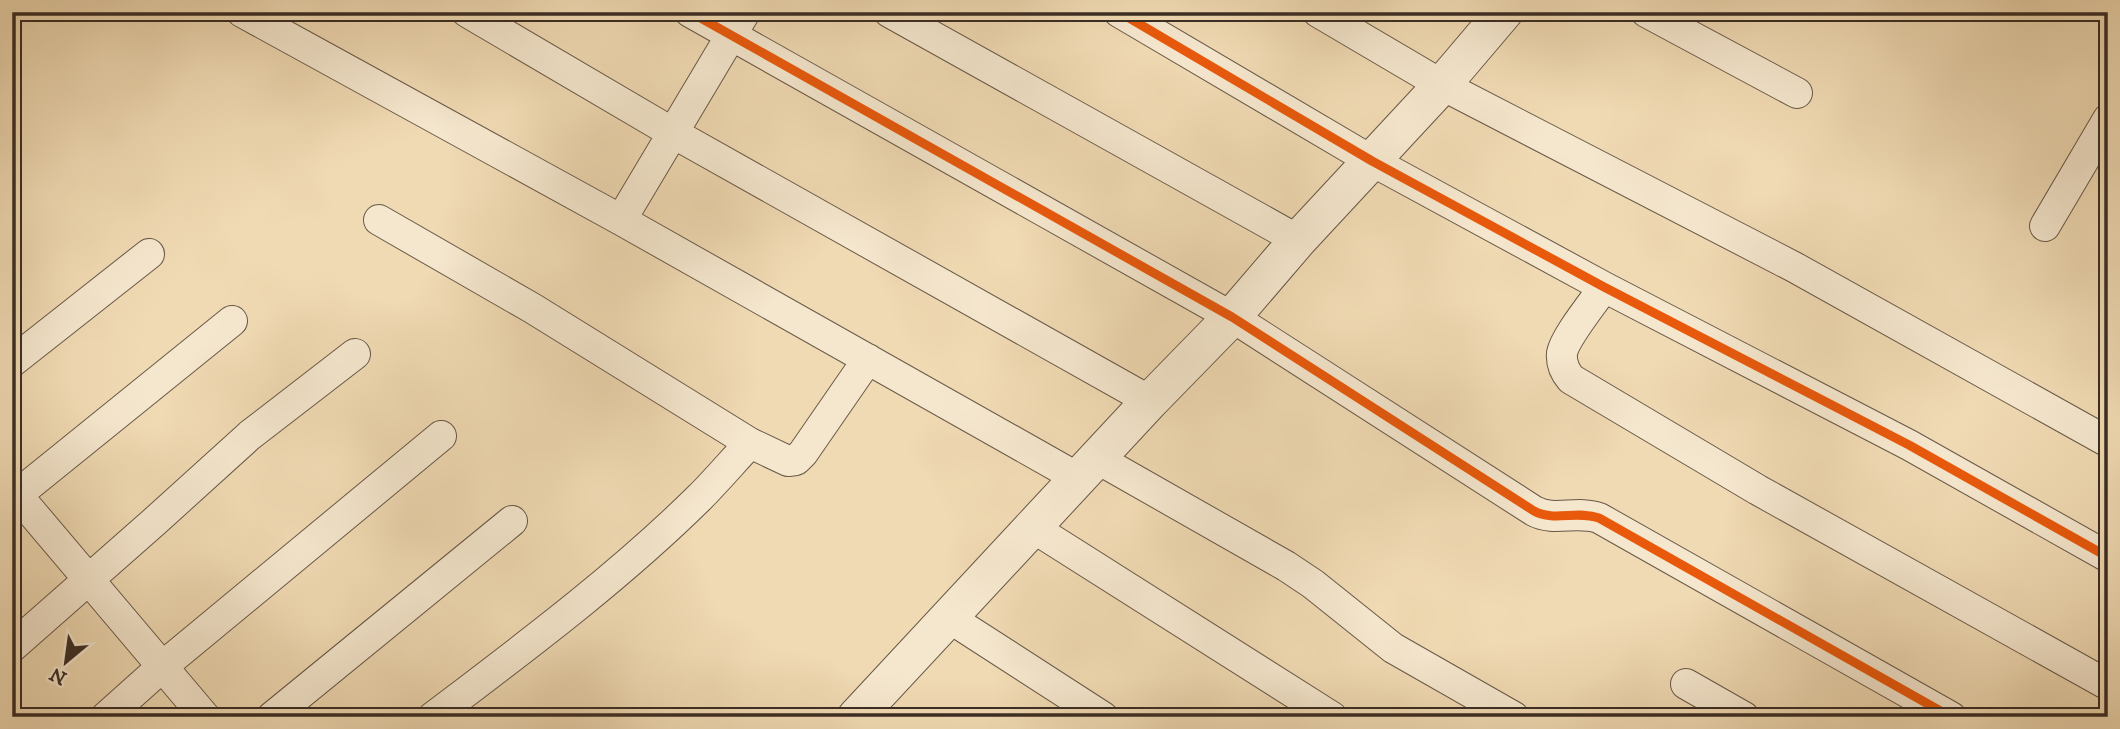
<svg xmlns="http://www.w3.org/2000/svg" width="2120" height="729" font-family="'IM FELL DW Pica',serif">
  <rect width="100%" height="100%" fill="#f0dab3"/>
  <filter id="stains"><feTurbulence type="fractalNoise" baseFrequency=".00286" numOctaves="4"/><feColorMatrix values="0 0 0 0 .2 0 0 0 0 .09 0 0 0 0 .02 0 0 0 .5 -.17"/></filter>
  <radialGradient id="worn" r=".72"><stop offset=".6" stop-color="#630" stop-opacity="0"/><stop offset="1" stop-color="#630" stop-opacity=".3"/></radialGradient>
  <g fill="none" stroke-linecap="round" stroke-linejoin="round">
    <defs>
      <path id="minor" d="M242,12L621,220L1078,478
        M467,12L673,133L1150,401
        M690,12L1232,317L1534,511C1554,522 1577,510 1599,518L1951,717
        M889,12L1298,240
        M1119,12L1372,161L1604,287L1909,445L2108,557
        M1318,12L1442,85L1794,267L2108,442
        M1646,12L1797,93
        M379,220L532,308L750,443L788,461L796,460L803,453L868,359
        M621,220L745,12
        M2045,226L2108,119
        M1604,287C1594,302 1565,337 1562,353C1561,363 1565,372 1571,379L1758,490L2108,685
        M12,362L149,254
        M1098,459L1286,566L1313,584L1393,648L1514,717
        M12,489L205,717
        M18,494L232,321
        M1032,527L1332,717
        M948,617L1103,717
        M12,647L154,522L250,435L355,354
        M1686,684L1744,717
        M106,717L163,666L441,436
        M272,717L512,521
        M433,717C524,648 618,578 700,497C717,480 733,461 750,443"/>
      <path id="tertiary" d="M856,717L1150,401L1232,317L1298,240L1442,85L1504,12"/>
    </defs>
    <!-- minor casing -->
    <use href="#minor" stroke="#685848" stroke-width="32"/>
    <!-- tertiary casing -->
    <use href="#tertiary" stroke="#685848" stroke-width="39"/>
    <!-- minor -->
    <use href="#minor" stroke="#f5e7ce" stroke-width="30"/>
    <!-- tertiary -->
    <use href="#tertiary" stroke="#f5e7ce" stroke-width="37"/>
    <defs>
      <path id="cycleway" d="M690,12L1232,317L1534,511C1554,522 1577,510 1599,518L1951,717
        M1119,12L1372,161L1604,287L1909,445L2108,557"/>
    </defs>
    <!-- cycleway casing -->
    <use href="#cycleway" stroke="#f5e7ce" stroke-width="13"/>
    <!-- cycleway -->
    <use href="#cycleway" stroke="#e8590c" stroke-width="9"/>
  </g>
  <!-- margin -->
  <rect width="2120" height="729" fill="none" stroke="#f0dab3" stroke-width="42"/>
  <rect x="14" y="14" width="2092" height="701" fill="none" stroke="#3a2d25" stroke-width="3.5"/>
  <rect x="21" y="21" width="2078" height="687" fill="none" stroke="#3a2d25" stroke-width="2"/>
  <!-- north arrow -->
  <g transform="translate(66 662) rotate(209)" stroke="#f5e7ce" stroke-width="5" paint-order="stroke">
  <path d="M0-5L12 26L0 18L-12 26Z" fill="#3a2d25"/>
  <text y="-10" font-size="19" font-weight="bold" text-anchor="middle" fill="#3a2d25">N</text>
  </g>
  <rect width="100%" height="100%" filter="url(#stains)"/>
  <rect width="100%" height="100%" fill="url(#worn)"/>
</svg>
